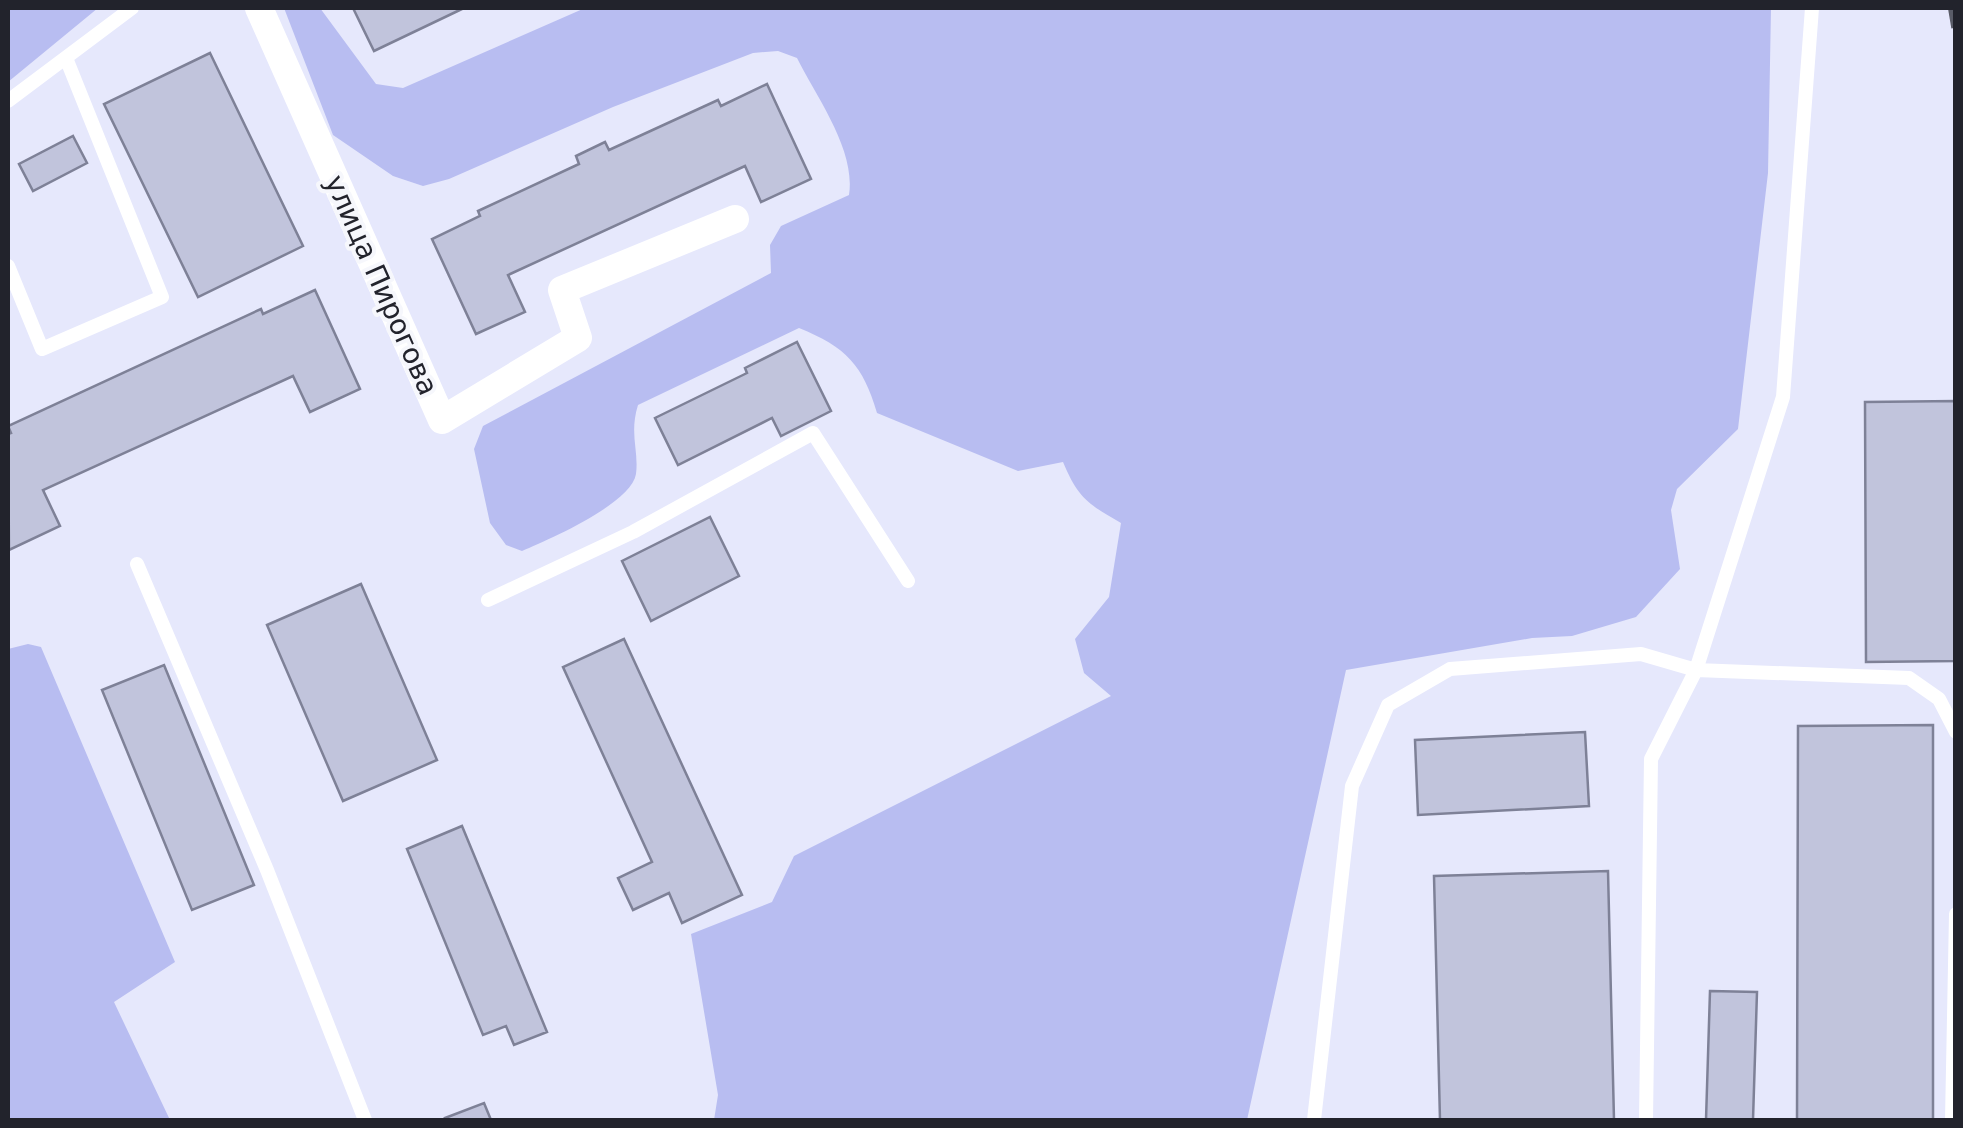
<svg xmlns="http://www.w3.org/2000/svg" width="1963" height="1128" font-family="'DejaVu Sans',sans-serif">
  <rect width="100%" height="100%" fill="#e6e8fc"/>
  <!-- green -->
  <path fill="#b8bdf1" d="M13,8H98L8,82V11Z
    M284,8H320L376,84L403,88L585,8H1771L1768,173L1738,429L1677,489L1671,510L1680,569L1636,617L1572,636L1532,638L1346,670L1247,1120H714L718,1095L691,934L772,902L794,856L1111,696L1084,673L1075,639L1109,597L1121,523C1088,504 1078,498 1063,462L1018,471L877,413C863,365 846,347 799,328L638,405C629,434 639,450 636,474C631,504 548,540 522,551L506,545L490,523L474,449L483,426L771,273L770,245L781,226L849,195C856,150 817,98 797,58L778,51L753,53L613,107L449,179L423,186L393,176L333,135Z
    M28,644L41,647L175,962L114,1002L170,1120H8V649Z"/>
  <!-- building -->
  <path fill="#c1c4dc" stroke="#7e8197" stroke-width="2.5" d="M353,8H464L374,51Z
    M210,53L303,246L198,297L104,104Z
    M767,84L811,179L761,202L745,166L508,275L525,312L476,334L432,239L480,216L478,211L579,164L576,156L605,142L609,150L718,100L721,106Z
    M73,136L87,163L33,191L19,164Z
    M315,290L360,389L310,412L293,376L43,490L60,526L9,550L8,434L11,433L8,426L261,309L263,314Z
    M797,342L831,411L781,436L772,418L678,465L655,418L747,373L745,368Z
    M1956,401V661L1866,662L1865,402Z
    M710,517L739,576L651,621L622,561Z
    M361,584L437,760L343,801L267,625Z
    M624,639L742,895L682,923L669,893L633,910L618,878L652,862L563,667Z
    M164,665L254,885L192,910L102,690Z
    M1933,725V1120H1797L1798,726Z
    M1585,732L1589,806L1418,815L1415,740Z
    M462,826L547,1032L514,1045L506,1026L483,1035L407,849Z
    M1608,871L1614,1120H1440L1434,876Z
    M1710,991L1757,992L1753,1120H1706Z
    M484,1103L491,1120H446L445,1118Z"/>
  <g fill="none" stroke-linecap="round" stroke-linejoin="round">
    <!-- service -->
    <path stroke="#fff" stroke-width="14" d="M8,101L132,8
      M8,266L42,349L162,297L66,58
      M137,564L267,870L365,1120
      M488,600L633,532L813,433L908,581
      M1314,1120L1352,786L1388,705L1450,669L1641,654L1696,670L1909,678L1939,699L1956,732
      M1646,1120L1651,759L1696,670L1783,397L1812,8
      M1952,1120L1956,914"/>
    <!-- minor -->
    <path stroke="#fff" stroke-width="28" d="M259,8L442,420L578,338L562,290L735,219"/>
    <!-- rail -->
    <path stroke="#5a5c68" stroke-width="8" stroke-dasharray="20 10" stroke-linecap="butt" d="M1952,8L1956,32"/>
  </g>
  <g text-anchor="middle" stroke-width="8" stroke-linejoin="round" paint-order="stroke">
    <!-- street labels -->
    <g font-size="28" fill="#22232c" stroke="#f6f7fc">
      <text transform="translate(382 285) rotate(66)" y="10">улица Пирогова</text>
    </g>
  </g>
  <!-- border -->
  <rect width="1963" height="1128" fill="none" stroke="#22232c" stroke-width="20"/>
</svg>
